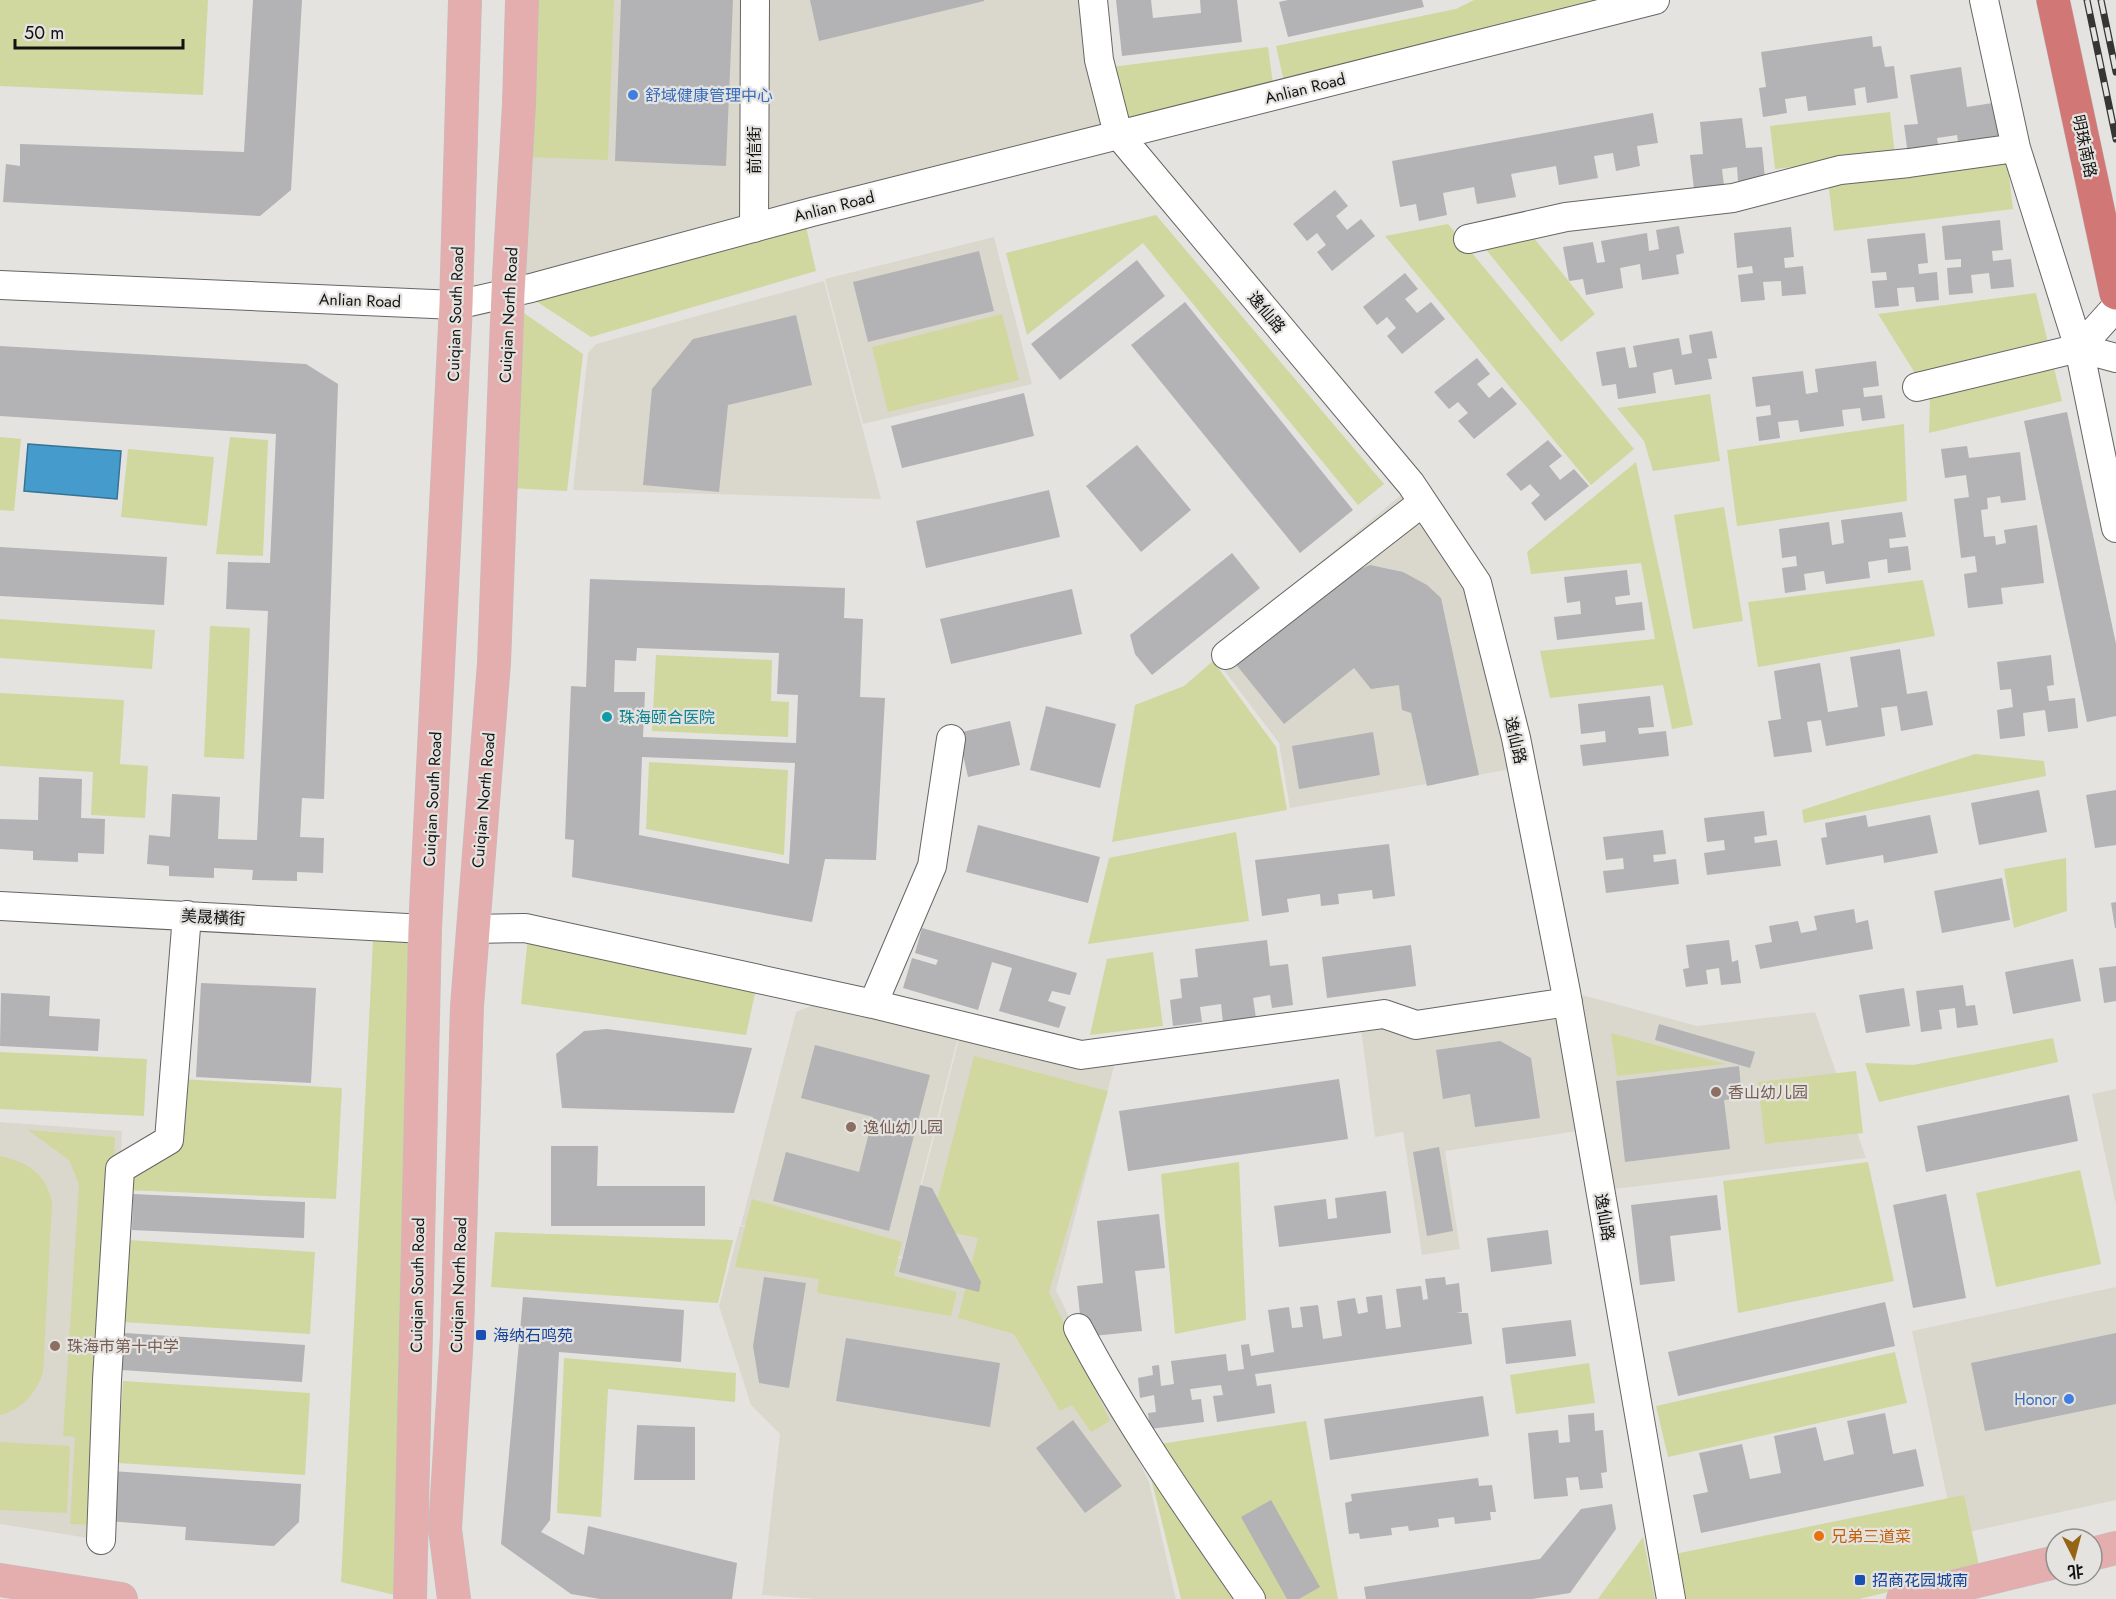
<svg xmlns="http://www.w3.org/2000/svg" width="2116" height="1599" font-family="Jost,'Noto Sans SC',sans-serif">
  <rect width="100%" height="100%" fill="#e4e3e0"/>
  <!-- built -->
  <path fill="#dad8cd" d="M524,0H754L752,226L510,292Z
    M757,0H1091L1116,133L755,225Z
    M994,237L1032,384L863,424L825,279Z
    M824,281L881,499L573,490L588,353L596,344Z
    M1407,490L1475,586L1517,768L1290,808L1279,743L1211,653Z
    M1571,992L1697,1026L1815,1012L1866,1158L1606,1190Z
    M832,998L960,1029L902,1257L741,1225L796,1012Z
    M1562,1007L1585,1130L1445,1151L1460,1249L1422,1255L1403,1132L1375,1137L1360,1021Z
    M961,1031L1117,1055L1056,1290L1149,1482L1176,1599H816L762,1595L780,1434L751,1405L719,1306L740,1226L903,1259Z
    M2116,1089V1205L2092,1094Z
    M0,1122L122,1131L101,1540L0,1524Z
    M2116,1287V1500L1955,1535L1912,1331Z"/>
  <!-- green -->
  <path fill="#d0d89f" d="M0,0H208L203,95L0,86Z
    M532,0H614L608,160L526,157Z
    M1474,0H1629L1285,86L1276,46L1456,9Z
    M1268,47L1274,91L1120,131L1104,68Z
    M1890,112L1895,155L1775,169L1770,126Z
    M2007,159L2013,209L1834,231L1828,181Z
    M1156,215L1384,484L1358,505L1143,243L1027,335L1006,253Z
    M805,222L816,271L591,337L528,296Z
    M1448,224L1634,449L1591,485L1385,236Z
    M1534,238L1595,314L1561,342L1484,247Z
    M2036,293L2062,401L1929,433L1930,397L1878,314Z
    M518,309L583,354L567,491L509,488Z
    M1002,314L1019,380L888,412L872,347Z
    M1710,394L1720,461L1653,471L1644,441L1617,408Z
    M1904,424L1907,501L1737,526L1727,450Z
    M0,437L21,439L14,511L0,510Z
    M230,437L268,440L263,556L216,554Z
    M128,449L214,457L207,526L121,517Z
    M1636,462L1693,725L1672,729L1663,685L1550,698L1540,651L1655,639L1641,563L1531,574L1527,552Z
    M1724,507L1743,621L1693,629L1674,515Z
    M1923,580L1935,636L1758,667L1748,602Z
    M0,619L155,630L152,669L0,658Z
    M210,626L250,628L244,759L204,757Z
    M656,655L772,660L771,701L789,702L788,737L652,731Z
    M1213,661L1276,747L1287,810L1112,842L1135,705L1184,686Z
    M0,693L124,700L120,764L148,766L145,818L91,815L93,772L0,766Z
    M1975,754L2044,761L2046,776L1804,823L1802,810Z
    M649,762L788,770L784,855L646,829Z
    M1236,832L1249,921L1088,944L1109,858Z
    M2066,858L2067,911L2014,928L2004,869Z
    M528,937L756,989L746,1035L521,1004Z
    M373,941L413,943L399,1596L341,1582Z
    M1153,952L1163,1026L1090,1035L1107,959Z
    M1611,1033L1726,1064L1617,1076Z
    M2053,1038L2058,1062L1879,1102L1865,1063L1913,1065Z
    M0,1052L147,1059L144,1116L0,1109Z
    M974,1056L1108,1091L1049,1292L1110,1421L1091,1432L1072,1405L1060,1411L1014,1334L958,1318L978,1238L930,1228Z
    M1856,1071L1863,1133L1765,1144L1758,1082Z
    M180,1079L342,1088L336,1199L126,1190L128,1173L177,1147Z
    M28,1130L115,1137L96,1525L70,1524L75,1437L63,1436L79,1184L69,1160Z
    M0,1156C27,1162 46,1173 52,1202L43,1373C35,1394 22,1410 0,1415Z
    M1239,1162L1246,1320L1175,1334L1161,1174Z
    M1868,1162L1894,1281L1738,1313L1723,1181Z
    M2080,1170L2101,1264L1996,1287L1976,1193Z
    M752,1199L902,1242L894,1276L957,1292L951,1316L817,1293L819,1279L735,1267Z
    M495,1232L733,1240L718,1303L491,1287Z
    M128,1240L315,1252L310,1334L123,1322Z
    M1895,1352L1907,1403L1668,1457L1656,1406Z
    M564,1358L736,1373L735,1402L608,1389L601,1517L557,1513Z
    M1589,1363L1595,1403L1516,1414L1510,1375Z
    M123,1381L310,1393L305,1475L118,1463Z
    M1306,1421L1338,1599H1259L1154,1445Z
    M0,1442L70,1446L67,1513L0,1510Z
    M1136,1448L1244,1599H1181L1152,1482Z
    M1964,1495L1980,1570L1859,1599H1682L1675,1554Z
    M1643,1537L1655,1599H1598Z"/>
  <!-- water -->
  <path fill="#459ccc" stroke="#367394" stroke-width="1.5" d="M28,444L121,451L117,499L24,491Z"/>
  <!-- building -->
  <path fill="#b3b2b4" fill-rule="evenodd" d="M253,0H302L291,190L260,216L3,202L6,164L20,166V144L244,152Z
    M621,0H733L726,166L615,161Z
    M810,0H984V1L819,41Z
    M1116,0H1151L1153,18L1201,13L1200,0H1237L1242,42L1122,56Z
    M1288,0H1422L1424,7L1288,37L1279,2Z
    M1872,36L1873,47L1881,46L1885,67L1894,66L1898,98L1867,103L1865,87L1854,89L1856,105L1808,111L1806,96L1785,99L1787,113L1763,117L1759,88L1766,87L1761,52Z
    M1961,67L1967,107L1999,102L2005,140L1959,147L1957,135L1937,138L1939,150L1908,155L1904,125L1918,124L1910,75Z
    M1653,113L1658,143L1637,146L1640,166L1616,171L1613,153L1594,156L1598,178L1559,185L1556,166L1511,174L1516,197L1477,204L1474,187L1443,193L1447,215L1419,221L1416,204L1400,207L1392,161Z
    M1742,118L1746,148L1762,147L1765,179L1738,181L1737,167L1722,169L1724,186L1694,189L1690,155L1703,154L1700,122Z
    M1335,190L1348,206L1336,216L1347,230L1361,219L1375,236L1332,271L1317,252L1326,245L1317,233L1307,241L1293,224Z
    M2000,220L2003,250L1992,251L1993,261L2011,259L2014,287L1991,289L1989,273L1971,275L1973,293L1949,295L1947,268L1961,267V259L1945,260L1942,226Z
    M1679,226L1684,253L1676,255L1679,274L1642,280L1640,264L1620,268L1623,288L1586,295L1583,279L1569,281L1563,247L1593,242L1597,263L1605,262L1601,241L1647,233L1649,251L1659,249L1656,230Z
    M1791,227L1794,257L1784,258L1785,268L1803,266L1806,294L1782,296L1781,281L1763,282L1765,300L1741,302L1738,275L1753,273L1752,266L1737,268L1734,233Z
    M1925,233L1928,263L1918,264L1919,274L1937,272L1939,300L1916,302L1914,287L1897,288L1899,306L1875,308L1872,281L1887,280L1886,272L1871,273L1867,239Z
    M979,251L994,311L868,342L853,282Z
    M1137,260L1165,296L1060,380L1031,344Z
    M1405,273L1418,289L1405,299L1417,313L1431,302L1445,319L1402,354L1387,336L1396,328L1387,317L1377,325L1363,307Z
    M1185,302L1353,510L1300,553L1131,345Z
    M796,315L812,385L728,405L719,492L643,485L652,389L693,339Z
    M1712,331L1717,358L1708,359L1712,379L1675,385L1672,369L1653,373L1656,393L1618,399L1616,384L1602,386L1596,352L1625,347L1629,368L1637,367L1633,346L1679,338L1682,355L1692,353L1689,335Z
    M0,346L306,364L338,384L324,799L302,798L300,837L324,838L323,873L297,872V881L252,880L253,870L214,868V878L169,876V866L147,864L149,835L170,837L172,794L220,797L218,839L257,840L268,611L226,609L228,562L270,563L276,434L0,416Z
    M1477,358L1490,374L1477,384L1489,398L1502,387L1517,404L1474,439L1458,421L1468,413L1458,402L1449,409L1434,392Z
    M1876,361L1879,386L1863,388L1864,397L1882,395L1885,418L1862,421L1860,408L1842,410L1844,426L1800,432L1798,420L1778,422L1780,438L1759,441L1756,417L1771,415L1770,405L1756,407L1752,377L1803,371L1806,394L1818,392L1815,369Z
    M1024,393L1034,436L902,468L891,426Z
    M2067,412L2116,644V716L2087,722L2024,421Z
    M1548,440L1562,456L1549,466L1560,480L1574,469L1589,486L1545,521L1531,503L1540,495L1530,484L1521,491L1506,474Z
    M1137,445L1191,510L1141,552L1086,486Z
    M1967,446L1969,458L2020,452L2026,500L2001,503L2000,496L1987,498L1988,509L1981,510L1984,537L1995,536L1996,545L2006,543L2004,530L2037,525L2044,583L2001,588L2003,604L1968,608L1964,574L1977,572L1975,556L1961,558L1954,499L1969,497L1966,475L1945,478L1941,449Z
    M1049,490L1060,537L926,568L916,521Z
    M1902,512L1906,537L1889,539L1890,548L1908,546L1911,570L1888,573L1887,559L1868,562L1870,578L1826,584L1824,571L1804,574L1806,590L1785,593L1782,568L1797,566L1796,556L1782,558L1779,529L1829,522L1832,545L1844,543L1841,520Z
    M0,547L167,557L164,605L0,596Z
    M1232,553L1260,588L1152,675L1135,654L1130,635Z
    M1370,565L1403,572L1427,585L1441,598L1479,775L1427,786L1411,713L1402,710L1399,685L1371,689L1354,668L1284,724L1234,662L1337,579Z
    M1627,570L1630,595L1615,597L1616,605L1642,602L1645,630L1557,640L1554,617L1581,614L1580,601L1567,603L1564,577Z
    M590,579L845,588L844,618L863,619L860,697L885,698L876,860L825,859L812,922L572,877L574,840L565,839L571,686L586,687ZM637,648L779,653L777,694L798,695L796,743L643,737L645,692H614L615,660L636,661ZM642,757L795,763L789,864L639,835Z
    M1072,589L1082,634L951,664L940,619Z
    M1900,649L1907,694L1927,691L1933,725L1901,731L1897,706L1881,708L1885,736L1826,746L1821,720L1807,722L1812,752L1774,757L1768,721L1781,719L1774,671L1820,663L1828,712L1858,707L1850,657Z
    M2051,655L2054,685L2047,686L2049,701L2075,698L2078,728L2048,732L2045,710L2023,713L2025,736L2000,739L1997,710L2013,707L2011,689L2000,690L1997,662Z
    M1650,696L1654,727L1638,728L1639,734L1666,731L1669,756L1583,766L1580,745L1606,742L1605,731L1581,734L1578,704Z
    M1046,706L1116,724L1100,788L1030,770Z
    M1010,721L1020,765L968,777L958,733Z
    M1373,732L1380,775L1299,789L1292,746Z
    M39,777L82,779L81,818L105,819L104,854L78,853V862L33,860V851L0,849V819L38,820Z
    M2039,790L2047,832L1979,845L1971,803Z
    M2116,790V845L2095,848L2086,795Z
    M1764,811L1767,835L1754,837L1755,843L1777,840L1781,866L1707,875L1704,853L1725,850L1724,840L1707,842L1704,818Z
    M1866,815L1868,827L1930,815L1938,853L1884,863L1883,855L1826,865L1821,838L1827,837L1825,823Z
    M978,825L1100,857L1088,903L966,872Z
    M1663,830L1666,854L1653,855L1654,862L1676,859L1679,884L1606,893L1603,871L1624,869L1623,858L1606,860L1603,837Z
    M1389,844L1395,896L1373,899L1372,890L1338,894L1339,904L1321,906L1320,894L1287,899L1289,912L1262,916L1255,860Z
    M2002,878L2010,920L1942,933L1934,891Z
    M2116,902V928H2115L2111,903Z
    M1854,909L1856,923L1868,920L1873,949L1760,969L1755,945L1772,942L1769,926L1798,921L1801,933L1817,930L1814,916Z
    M922,928L1077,973L1070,995L1052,991L1048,1001L1066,1007L1059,1028L999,1011L1012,968L992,962L978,1010L903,988L912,958L936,965L938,960L915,953Z
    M1267,940L1270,966L1288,964L1293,1005L1272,1008L1270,995L1253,998L1256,1018L1223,1022L1221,1004L1200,1007L1202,1022L1173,1026L1170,1000L1182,998L1180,979L1198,977L1195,949Z
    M1729,940L1732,962L1738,960L1741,983L1721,985L1719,968L1706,970L1708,984L1686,987L1683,969L1689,968L1686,945Z
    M1411,945L1416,986L1327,998L1322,957Z
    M2073,959L2081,1001L2013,1014L2005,972Z
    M2116,966V1001L2104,1003L2099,968Z
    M201,983L316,988L311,1083L196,1077Z
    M1963,985L1966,1006L1975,1005L1978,1025L1957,1028L1955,1008L1939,1010L1942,1029L1921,1032L1916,991Z
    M1904,988L1910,1026L1866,1033L1859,995Z
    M1,993L50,996L49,1016L100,1019L98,1051L0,1046Z
    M1659,1024L1755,1052L1750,1068L1655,1040Z
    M607,1029L752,1048L734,1113L562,1108L556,1054L584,1031Z
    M1500,1041L1531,1058L1540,1118L1475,1127L1470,1094L1443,1099L1436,1050Z
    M815,1045L930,1075L889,1231L773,1201L786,1152L859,1172L873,1117L801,1098Z
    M1739,1066L1742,1098L1724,1100L1730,1149L1625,1162L1616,1081Z
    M1339,1079L1348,1139L1128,1171L1119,1111Z
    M2069,1095L2078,1141L1926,1172L1917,1126Z
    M551,1146H598L597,1186H705V1226H551Z
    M1439,1147L1453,1231L1427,1236L1413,1152Z
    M920,1185L932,1188L981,1282L979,1292L899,1272Z
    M1386,1191L1391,1233L1279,1247L1274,1206L1326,1199L1328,1219L1337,1218L1335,1198Z
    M133,1194L305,1202L304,1238L132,1230Z
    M1946,1194L1966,1298L1913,1308L1893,1205Z
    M1717,1195L1721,1230L1670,1236L1675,1281L1640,1285L1631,1205Z
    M1159,1214L1165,1268L1135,1271L1142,1331L1093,1336L1081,1324L1077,1286L1103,1283L1097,1221Z
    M1548,1230L1552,1264L1491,1272L1487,1238Z
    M764,1277L806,1283L789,1388L759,1383L753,1346Z
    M1445,1277L1446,1285L1459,1283L1462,1312L1456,1313H1468L1472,1344L1255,1374L1257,1386L1271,1384L1275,1413L1217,1422L1213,1396L1223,1395L1221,1385L1190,1389L1192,1400L1201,1399L1204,1422L1150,1429L1148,1413L1156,1412L1154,1395L1140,1398L1138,1378L1153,1375L1152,1366L1159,1365L1161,1386L1174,1384L1171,1361L1226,1354L1228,1371L1244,1369L1241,1345L1249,1344L1251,1356L1274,1352L1268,1310L1289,1307L1292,1328L1303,1327L1300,1307L1318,1305L1323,1339L1342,1336L1337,1301L1355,1298L1358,1314L1368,1312L1366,1297L1382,1295L1386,1329L1401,1327L1396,1289L1421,1286L1423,1300L1428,1299L1425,1279Z
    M523,1297L684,1310L681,1362L559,1352L550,1520L541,1532L584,1555L588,1526L737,1563L732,1599H600L571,1594L501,1544Z
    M1885,1302L1895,1346L1678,1396L1668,1352Z
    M1571,1320L1576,1356L1506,1364L1502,1328Z
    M125,1333L305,1345L302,1382L122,1370Z
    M2116,1333V1404L1985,1431L1971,1363Z
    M846,1338L1000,1363L990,1427L836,1401Z
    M1483,1396L1489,1436L1330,1460L1324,1419Z
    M1594,1413L1595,1431L1603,1430L1607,1472L1601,1473L1603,1488L1580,1490L1578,1477L1566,1478L1568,1496L1534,1499L1528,1433L1558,1430L1559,1443L1570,1442L1568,1415Z
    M1885,1413L1893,1454L1916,1449L1924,1486L1701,1533L1693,1495L1708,1492L1699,1453L1742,1444L1750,1479L1781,1473L1774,1436L1816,1427L1824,1461L1854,1454L1847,1421Z
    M1073,1420L1122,1486L1085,1513L1036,1448Z
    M637,1425L695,1427V1480H634Z
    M112,1471L301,1484L299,1522L274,1546L185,1540L186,1527L108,1521Z
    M1478,1478L1479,1486L1492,1485L1496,1512H1490L1491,1520L1455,1524L1454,1517L1438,1519L1439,1527L1409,1531L1408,1526L1391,1528L1392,1535L1360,1539L1359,1533L1349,1534L1345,1503L1352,1501L1351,1494Z
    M1271,1500L1320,1587L1299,1599H1287L1241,1517Z
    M1612,1504L1616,1529L1570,1593L1532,1599H1366L1364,1587L1540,1559L1581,1509Z"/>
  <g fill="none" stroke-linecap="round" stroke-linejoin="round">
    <defs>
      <path id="minor" d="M1093,0L1099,60L1118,134L1411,484L1477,583L1516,738L1566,992L1671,1599
        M1984,0L2016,148L2079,348L2116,528
        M754,228L755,0
        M1468,239L1566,217L1733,198L1840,170L1909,163L2016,148
        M0,285L456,305L531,288L812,212L1655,0
        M2079,348L2116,307
        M1917,387L2079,348L2116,358
        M1226,655L1423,502
        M0,906L425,929
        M473,929L525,928L873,1004L1081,1055L1384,1014L1416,1025L1568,1002
        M873,1004L932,866L951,739
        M1078,1328C1128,1423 1190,1511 1251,1599
        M101,1540L107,1380L120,1169L169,1140L187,915"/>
      <path id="major" d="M2092,1554L2116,1548
        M0,1580L121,1599
        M410,1599L425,929L456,305L465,0
        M454,1599L445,1529L457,1335L467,1006L494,663L508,293L519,104L522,0
        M1903,1599L2056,1562"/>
      <path id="highway" d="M2053,0L2116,293"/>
    </defs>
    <!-- minor casing -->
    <use href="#minor" stroke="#666563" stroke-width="30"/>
    <!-- major casing -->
    <use href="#major" stroke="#c2c1c1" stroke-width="34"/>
    <!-- highway casing -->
    <use href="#highway" stroke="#c2c1c1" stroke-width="34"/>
    <!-- minor -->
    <use href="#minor" stroke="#fff" stroke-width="28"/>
    <!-- major -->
    <use href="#major" stroke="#e3aead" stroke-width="33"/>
    <!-- highway -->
    <use href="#highway" stroke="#d17877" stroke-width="33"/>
    <defs>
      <path id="rail" d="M2087,0L2116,139
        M2101,0L2116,72"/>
    </defs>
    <!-- rail casing -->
    <use href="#rail" stroke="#363533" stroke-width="7"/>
    <!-- rail -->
    <use href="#rail" stroke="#e4e3e0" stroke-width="4.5" stroke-dasharray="14" stroke-linecap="butt"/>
  </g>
  <!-- markers -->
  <g fill="#3f7fe0" stroke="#e4e3e0" stroke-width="2">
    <circle cx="633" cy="95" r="6"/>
    <circle cx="2069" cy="1399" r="6"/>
  </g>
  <circle fill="#0f9aa8" stroke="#e4e3e0" stroke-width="2" cx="607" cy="717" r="6"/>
  <g fill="#8d6e63" stroke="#e4e3e0" stroke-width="2">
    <circle cx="1716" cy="1092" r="6"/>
    <circle cx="851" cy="1127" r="6"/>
    <circle cx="55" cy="1346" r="6"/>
  </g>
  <g fill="#1a4fb4" stroke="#e4e3e0" stroke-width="2">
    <rect x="475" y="1329" width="12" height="12" rx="3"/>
    <rect x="1854" y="1574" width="12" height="12" rx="3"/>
  </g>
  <circle fill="#e8710a" stroke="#e4e3e0" stroke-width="2" cx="1819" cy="1536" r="6"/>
  <g text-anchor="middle" stroke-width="4.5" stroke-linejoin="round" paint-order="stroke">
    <!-- street labels -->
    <g font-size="16" fill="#131211" stroke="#e4e3e0">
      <text transform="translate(1305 88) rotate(-14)" y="6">Anlian Road</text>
      <text transform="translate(2085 146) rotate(78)" y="6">明珠南路</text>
      <text transform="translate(754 150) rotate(-90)" y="6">前信街</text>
      <text transform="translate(834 206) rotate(-14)" y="6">Anlian Road</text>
      <text transform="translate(360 300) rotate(2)" y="6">Anlian Road</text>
      <text transform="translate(1267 312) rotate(50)" y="6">逸仙路</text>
      <text transform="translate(455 314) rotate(-88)" y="6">Cuiqian South Road</text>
      <text transform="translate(508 315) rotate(-87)" y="6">Cuiqian North Road</text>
      <text transform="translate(1516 740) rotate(77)" y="6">逸仙路</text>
      <text transform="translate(432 799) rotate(-87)" y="6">Cuiqian South Road</text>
      <text transform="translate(483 800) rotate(-85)" y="6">Cuiqian North Road</text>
      <text transform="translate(213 917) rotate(3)" y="6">美晟橫街</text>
      <text transform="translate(1605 1217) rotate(80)" y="6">逸仙路</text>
      <text transform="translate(417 1285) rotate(-89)" y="6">Cuiqian South Road</text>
      <text transform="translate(458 1285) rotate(-88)" y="6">Cuiqian North Road</text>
    </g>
    <!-- shop labels -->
    <g font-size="16" fill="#366cbe" stroke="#e4e3e0" text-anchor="start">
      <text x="645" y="101">舒域健康管理中心</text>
      <text x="2057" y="1405" text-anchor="end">Honor</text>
    </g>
    <!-- culture labels -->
    <g font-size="16" fill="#0d838f" stroke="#e4e3e0" text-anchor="start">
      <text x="619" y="723">珠海颐合医院</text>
    </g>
    <!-- education labels -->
    <g font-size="16" fill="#785e54" stroke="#e4e3e0" text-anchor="start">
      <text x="1728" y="1098">香山幼儿园</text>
      <text x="863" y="1133">逸仙幼儿园</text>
      <text x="67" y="1352">珠海市第十中学</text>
    </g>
    <!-- transit labels -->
    <g font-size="16" fill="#164399" stroke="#e4e3e0" text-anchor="start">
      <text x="493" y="1341">海纳石鸣苑</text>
      <text x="1872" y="1586">招商花园城南</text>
    </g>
    <!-- food labels -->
    <g font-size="16" fill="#c56008" stroke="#e4e3e0" text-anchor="start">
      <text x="1831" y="1542">兄弟三道菜</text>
    </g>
  </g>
  <!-- north arrow -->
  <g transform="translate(2074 1557) rotate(174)"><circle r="28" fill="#e4e3e0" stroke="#908f8d" stroke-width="1.5"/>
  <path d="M0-4.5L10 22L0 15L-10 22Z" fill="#956415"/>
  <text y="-9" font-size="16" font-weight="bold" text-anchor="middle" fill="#131211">北</text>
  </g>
  <!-- scale -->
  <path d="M15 39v9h168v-9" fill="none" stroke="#131211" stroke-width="3"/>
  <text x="24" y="39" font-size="18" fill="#131211" stroke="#e4e3e0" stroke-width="4.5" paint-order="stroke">50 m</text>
</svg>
